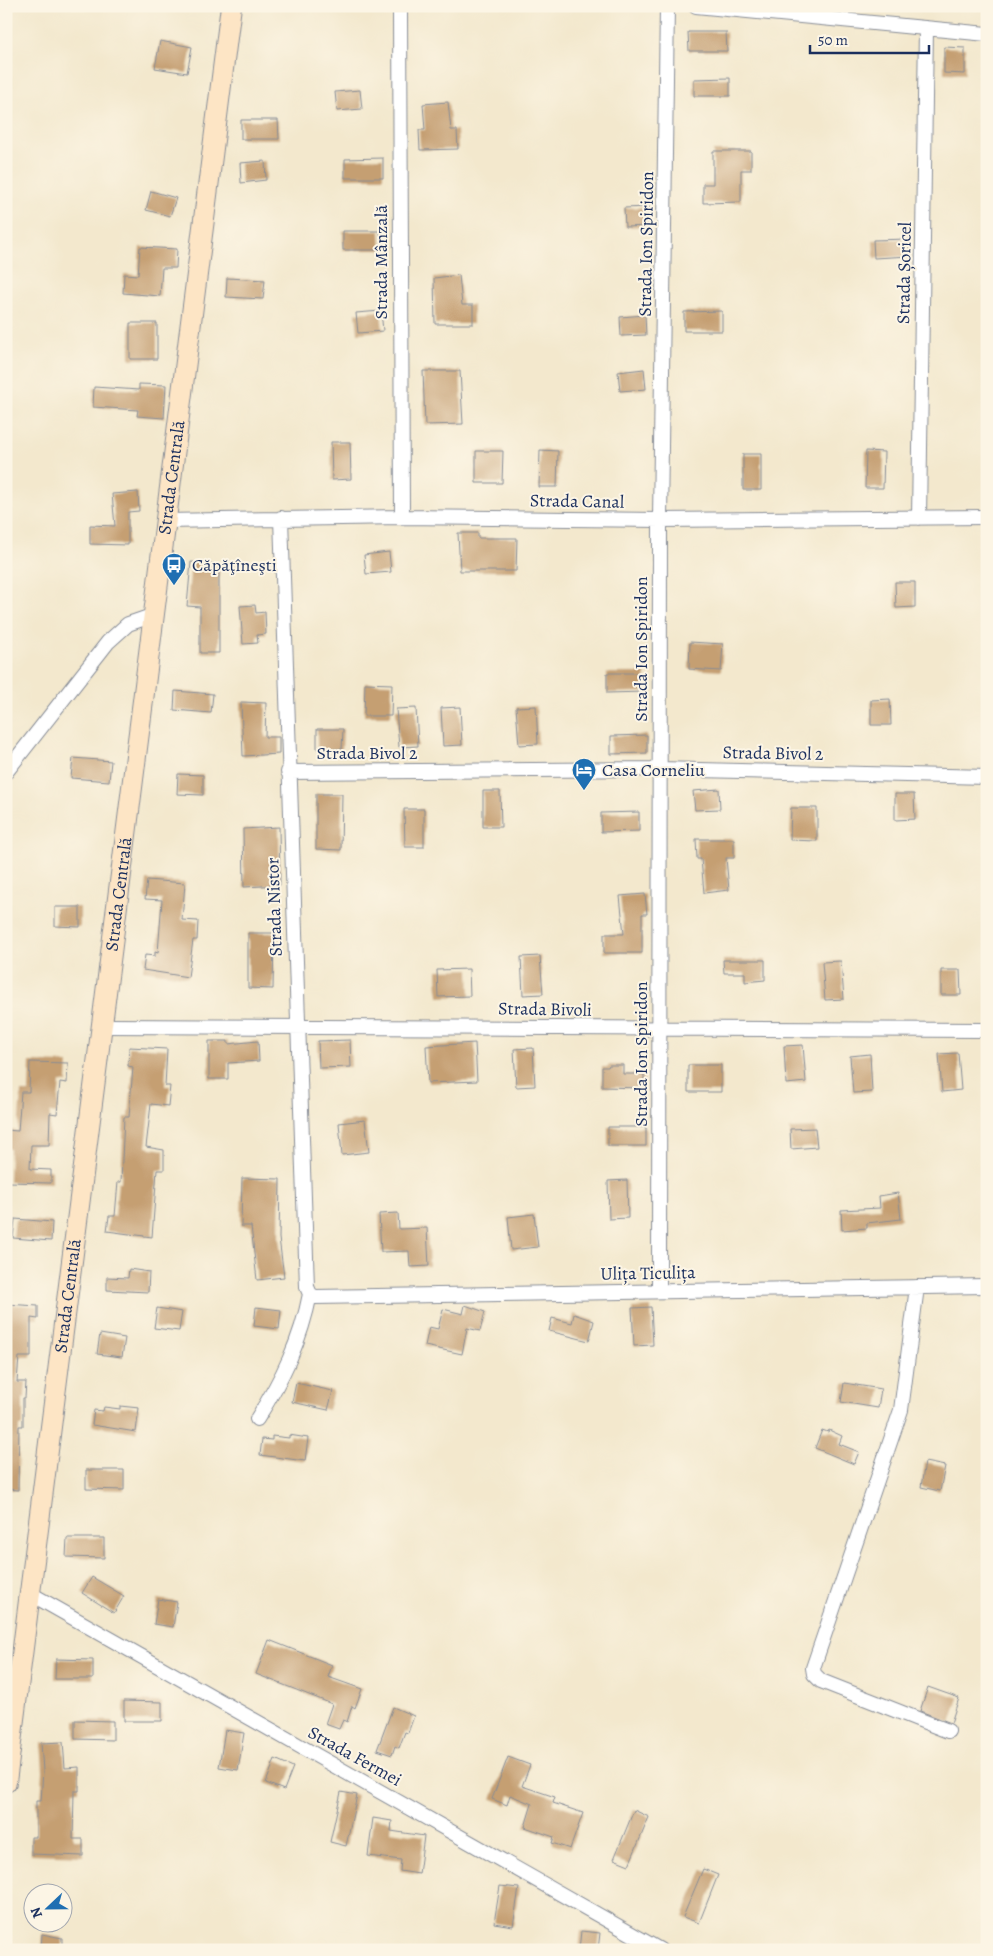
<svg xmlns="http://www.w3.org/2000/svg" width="993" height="1956" font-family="Alegreya,serif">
  <rect width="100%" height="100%" fill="#fcf5e5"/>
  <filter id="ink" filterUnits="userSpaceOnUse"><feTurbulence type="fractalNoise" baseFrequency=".02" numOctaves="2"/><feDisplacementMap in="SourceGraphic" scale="10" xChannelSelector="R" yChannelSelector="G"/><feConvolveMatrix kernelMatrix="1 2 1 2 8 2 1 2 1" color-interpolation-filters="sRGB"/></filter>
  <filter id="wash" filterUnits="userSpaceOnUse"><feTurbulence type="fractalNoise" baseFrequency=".0096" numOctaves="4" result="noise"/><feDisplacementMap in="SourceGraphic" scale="20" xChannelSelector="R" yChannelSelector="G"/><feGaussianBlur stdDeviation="1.12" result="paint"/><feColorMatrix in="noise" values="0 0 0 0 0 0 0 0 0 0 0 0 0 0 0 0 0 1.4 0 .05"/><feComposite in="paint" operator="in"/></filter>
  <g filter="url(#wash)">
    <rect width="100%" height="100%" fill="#f3e8cd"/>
    <g id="blocks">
      <!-- building -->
      <path fill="#c59f72" d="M688,32H726L727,51H689Z
        M160,41L192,47L187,73L155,68Z
        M944,47L965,48V74L944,73Z
        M730,78V96H694V79Z
        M360,90L362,109L337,111L335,92Z
        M448,102L451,130H457L458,149L420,150L419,130H425L423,104Z
        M241,120H278L279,139H241Z
        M713,151H751V170H741V202L703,203V184H713Z
        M383,158V178H345V159Z
        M265,161L266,180L241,183L240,163Z
        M151,191L176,198L170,216L146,210Z
        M649,207L650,226L625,227L624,208Z
        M343,231H380L381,250H343Z
        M909,239L910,256L874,258L873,240Z
        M140,247L177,249L176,268H162L160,296L123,293L124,274L138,275Z
        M459,275L462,305H473V324H435L434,278Z
        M227,278L265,280L263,299L226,297Z
        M381,311L383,331L358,333L356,313Z
        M722,311V331H684V312Z
        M645,315L646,335L621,336L620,317Z
        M130,323H157V359H130Z
        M644,369L646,389L620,391L618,372Z
        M423,371H460L463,424L425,425Z
        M139,384L166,385L164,418L137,416L138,410L93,407L94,387L139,390Z
        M331,442H350L351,479L332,480Z
        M540,450L558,451L557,487H539Z
        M476,451H503L502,483H476Z
        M866,451L884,452L883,488H865Z
        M743,454H761V490H743Z
        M138,492L139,511L128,512V545L90,544V525L115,526L112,494Z
        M458,533H478V538H517L516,571H460Z
        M389,552L391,572L366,574L364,555Z
        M191,562L219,564V653H200V607L187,606Z
        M895,582H915V607L896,608Z
        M255,605L256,613L265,612L266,634L257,635L258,643L243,644L240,606Z
        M690,642L723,644L721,671L689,669Z
        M607,673H645V692L607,693Z
        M365,683L392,684L391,716H364Z
        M175,691L213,694L211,713L174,710Z
        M890,699L891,725H871V700Z
        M241,702L266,703L265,737H279V754L243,756Z
        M536,706L538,744L519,745L516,707Z
        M460,707L462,745L443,746L441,708Z
        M416,708L418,746L399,747L396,709Z
        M317,729H343L342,749H317Z
        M647,735V753L611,754V736Z
        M73,758L111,761L109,781L71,778Z
        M178,774L203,775V795L177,794Z
        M719,789L720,809L695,810L693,791Z
        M483,791H500L501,827H483Z
        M316,794H342L341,850L316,849Z
        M895,794H914L915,819L895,820Z
        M791,808H817V841L790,840Z
        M404,809H424V847H405Z
        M639,812V831L601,832V813Z
        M279,827L280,885L244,887L243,829Z
        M696,839H734V858H726L729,890L704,893L701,859H697Z
        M147,880L185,883L182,920L198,921L197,940H193L188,977L143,970L145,955L155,956V952L158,953L162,900L145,899Z
        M645,894L647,914H642V953H604V934H624L620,896Z
        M55,907H80V927L55,926Z
        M248,933H274L273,989L248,988Z
        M540,956L543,994L523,995L521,957Z
        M723,960H765V980L745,982V973H724Z
        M841,961L844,999L825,1000L822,962Z
        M469,969L470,996L438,997L437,970Z
        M941,970H960L961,995H941Z
        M350,1040L351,1067L319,1068L318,1041Z
        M209,1041H228V1044L258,1041L259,1061L228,1063V1079H209Z
        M475,1043L477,1081L428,1083L426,1046Z
        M803,1045L806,1082L786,1084L784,1046Z
        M129,1047L167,1049L165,1086H170L168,1106L151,1104L146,1147L164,1150V1170H157L152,1237L107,1231L109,1216H115L118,1182H121L124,1117H129L133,1067L128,1066Z
        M533,1048L535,1086L516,1087L514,1049Z
        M958,1053L961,1090L942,1092L939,1054Z
        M870,1054L872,1092L853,1093L850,1056Z
        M30,1062L68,1063L67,1083L60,1082L57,1114L50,1113L49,1145H31L30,1169L51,1170V1183L9,1182L10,1149H6V1130L18,1131L21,1092H29Z
        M609,1065H623V1074H644V1088L602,1087V1067H608Z
        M688,1065H721V1092H688Z
        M365,1120L369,1152L342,1155L339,1123Z
        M608,1127H646V1146H608Z
        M815,1128L817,1147L791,1149L790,1129Z
        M242,1178L280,1179L279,1238L284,1277L257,1280L251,1226H241Z
        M627,1180L628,1218L609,1219L608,1181Z
        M898,1193L901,1219L867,1223V1228L842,1230L841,1210L880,1208L879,1196Z
        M398,1213L399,1229L427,1228L429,1266L410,1267L409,1251L381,1252L379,1214Z
        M534,1214L538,1247L511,1250L508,1217Z
        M15,1219L52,1222L51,1241L13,1238Z
        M129,1269L149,1272L148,1292L107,1290V1277L128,1278Z
        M6,1304L38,1306V1319L31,1318V1357H19L17,1382H26L25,1398H23V1426H19L18,1490L6,1489Z
        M465,1305L485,1312L480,1331L467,1328L462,1354L425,1346L429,1327L438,1329L443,1309L463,1314Z
        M256,1307L281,1310L279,1329L254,1326Z
        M651,1307L653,1345L634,1346L632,1308Z
        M157,1308L182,1312L179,1331L154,1328Z
        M574,1314L594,1321L589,1341L549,1331L552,1318L572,1323Z
        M100,1334L125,1338L122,1357L97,1354Z
        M296,1383L333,1391L328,1410L292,1402Z
        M844,1383L881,1389L878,1408L841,1402Z
        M120,1406L139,1408L136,1432L92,1425L94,1410L103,1411L104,1407L120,1409Z
        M822,1430L828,1432L829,1430L842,1436L839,1444L859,1452L854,1464L815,1448Z
        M289,1435L308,1438L305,1461L260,1455L262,1439L272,1440V1436L289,1438Z
        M925,1462L945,1466L940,1491L921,1487Z
        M86,1470H124V1490L86,1489Z
        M67,1538H104V1558L66,1557Z
        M92,1577L124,1596L114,1613L82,1593Z
        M158,1599L177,1602L173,1627L154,1624Z
        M269,1640L332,1665L328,1677L362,1689L355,1708L352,1706L347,1722L343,1720L339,1729L325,1724L332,1704L256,1674Z
        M56,1659L93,1660V1679H55Z
        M928,1687L959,1698L951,1723L920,1711Z
        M124,1701L162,1702V1721H124Z
        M393,1707L414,1716L408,1733L405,1732L399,1748L395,1746L392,1755L377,1750Z
        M75,1720L113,1721V1740L75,1739Z
        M225,1730L244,1733L238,1770L219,1767Z
        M63,1742L65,1768L79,1767V1791H74L73,1839H83V1856L31,1854V1837H36V1801H41L43,1771L41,1743Z
        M508,1757L530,1765L522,1786L555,1797L553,1803L583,1813L570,1849L552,1843L554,1837L525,1827L532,1804L510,1795L507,1805L492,1799Z
        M275,1759L293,1767L284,1790L266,1783Z
        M341,1792L357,1795L346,1846L330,1842Z
        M634,1810L649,1817L629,1865L614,1859Z
        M373,1818L392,1821L391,1831L424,1836L419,1874L400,1871L401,1860L368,1856Z
        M703,1869L718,1875L699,1923L683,1917Z
        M500,1886L519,1888L513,1926L494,1923Z
        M581,1931L600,1933L598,1950H579Z
        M42,1934L62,1938V1950H41Z"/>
    </g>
  </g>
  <g filter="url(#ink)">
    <use href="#blocks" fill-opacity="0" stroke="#878c96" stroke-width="1"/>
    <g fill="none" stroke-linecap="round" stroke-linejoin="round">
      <defs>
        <path id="street" d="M400,6L402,517
          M696,6L987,34
          M919,518L926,28
          M166,521L402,517L660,520L987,517
          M6,772L108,642L128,624L154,615
          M288,772L659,769L987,777
          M103,1026L987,1030
          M917,1287L901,1410L813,1668L814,1674L821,1681L948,1731
          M659,1291L660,520L667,6
          M310,1294L315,1297L987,1286
          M257,1419C282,1379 301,1341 310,1294L307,1287L281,518
          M31,1594L660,1950"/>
        <g id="secondary">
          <path id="s1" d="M6,1782L231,6"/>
        </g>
      </defs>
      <!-- street casing -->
      <use href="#street" stroke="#878c96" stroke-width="16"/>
      <!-- secondary casing -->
      <use href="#secondary" stroke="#878c96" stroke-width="22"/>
      <!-- street -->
      <use href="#street" stroke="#fff" stroke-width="14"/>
      <!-- secondary -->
      <use href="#secondary" stroke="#fde5c5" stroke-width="20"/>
    </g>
  </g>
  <!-- icons -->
  <defs>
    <symbol id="bus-pin" viewBox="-11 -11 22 30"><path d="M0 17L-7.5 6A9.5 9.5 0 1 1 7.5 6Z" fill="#1f6fb2" stroke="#fcf5e5"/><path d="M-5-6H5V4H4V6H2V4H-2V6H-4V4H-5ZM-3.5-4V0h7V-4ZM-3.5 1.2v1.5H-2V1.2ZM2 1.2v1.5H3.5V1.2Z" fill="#fff"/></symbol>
    <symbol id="hotel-pin" viewBox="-11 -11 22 30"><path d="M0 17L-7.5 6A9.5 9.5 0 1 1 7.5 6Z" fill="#1f6fb2" stroke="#fcf5e5"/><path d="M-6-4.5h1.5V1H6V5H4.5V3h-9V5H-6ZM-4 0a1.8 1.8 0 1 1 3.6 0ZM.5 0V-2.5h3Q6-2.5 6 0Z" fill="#fff"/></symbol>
  </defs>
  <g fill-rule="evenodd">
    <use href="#bus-pin" x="160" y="551" width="28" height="38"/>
    <use href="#hotel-pin" x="570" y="756" width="28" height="38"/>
  </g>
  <g text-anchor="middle" stroke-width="4" stroke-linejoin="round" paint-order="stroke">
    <!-- street labels -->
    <g font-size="18" fill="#1b2f5e" stroke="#fcf5e5">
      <text transform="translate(646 244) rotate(-89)" y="6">Strada Ion Spiridon</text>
      <text transform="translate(381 262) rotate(-90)" y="6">Strada Mânzală</text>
      <text transform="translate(904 273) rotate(-89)" y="6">Strada Șoricel</text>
      <text dy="6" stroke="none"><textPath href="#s1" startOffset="1315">Strada Centrală</textPath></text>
      <text transform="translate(577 501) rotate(1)" y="6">Strada Canal</text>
      <text transform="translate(641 649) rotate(-90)" y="6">Strada Ion Spiridon</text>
      <text x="367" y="759">Strada Bivol 2</text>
      <text transform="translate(773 753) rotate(1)" y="6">Strada Bivol 2</text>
      <text dy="6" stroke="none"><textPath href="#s1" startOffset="895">Strada Centrală</textPath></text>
      <text transform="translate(274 907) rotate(-92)" y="6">Strada Nistor</text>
      <text transform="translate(545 1009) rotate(1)" y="6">Strada Bivoli</text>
      <text transform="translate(641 1054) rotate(-90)" y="6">Strada Ion Spiridon</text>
      <text transform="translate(648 1273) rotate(-1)" y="6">Ulița Ticulița</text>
      <text dy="6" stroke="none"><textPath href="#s1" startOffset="490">Strada Centrală</textPath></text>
      <text transform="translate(355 1756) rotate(29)" y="6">Strada Fermei</text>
    </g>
    <!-- poi labels -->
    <g font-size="18" fill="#1b2f5e" stroke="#fcf5e5" text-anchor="start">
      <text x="192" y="571">Căpăţîneşti</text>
      <text x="602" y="776">Casa Corneliu</text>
    </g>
  </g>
  <!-- margin -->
  <rect width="993" height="1956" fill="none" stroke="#fcf5e5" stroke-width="25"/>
  <!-- north arrow -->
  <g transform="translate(48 1908) rotate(248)"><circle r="24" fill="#fcf5e5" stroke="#a2a6af"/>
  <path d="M0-4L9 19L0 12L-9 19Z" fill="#1f6fb2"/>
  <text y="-8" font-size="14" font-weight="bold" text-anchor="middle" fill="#1b2f5e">N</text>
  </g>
  <!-- scale -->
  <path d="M810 45v8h119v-8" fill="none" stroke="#1b2f5e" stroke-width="2.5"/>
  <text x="818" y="45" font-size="15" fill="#1b2f5e" stroke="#fcf5e5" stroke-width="4" paint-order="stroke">50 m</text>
</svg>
